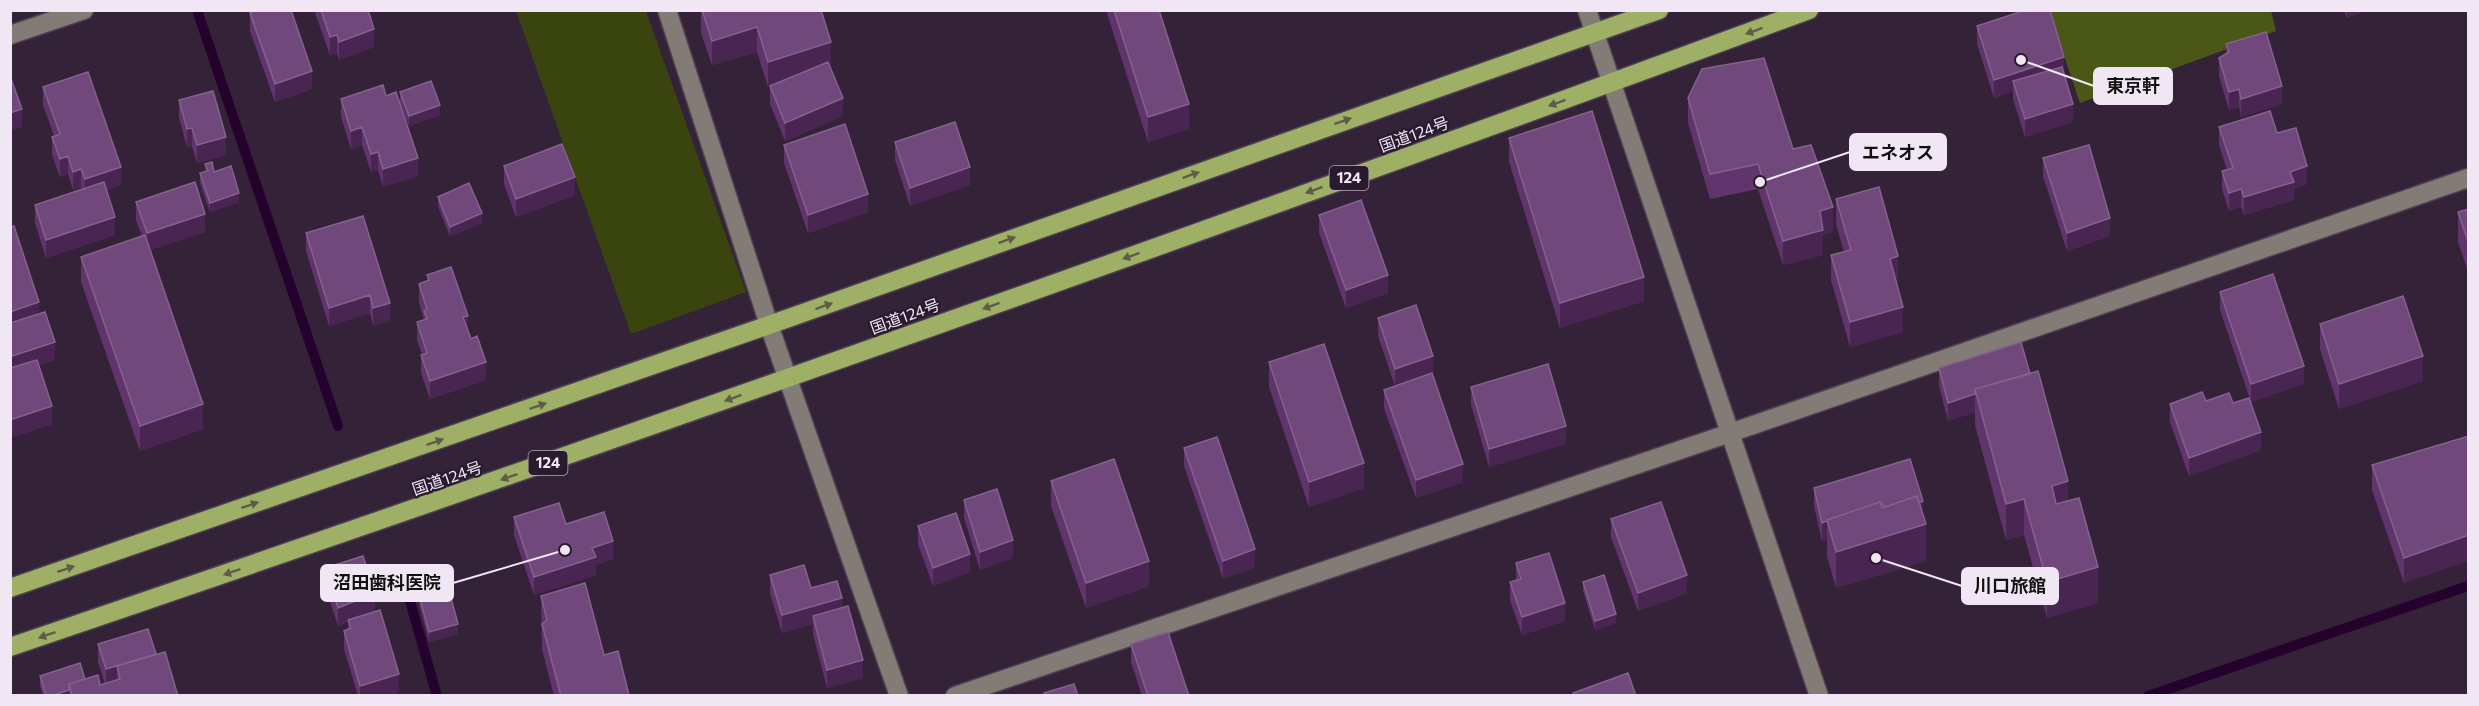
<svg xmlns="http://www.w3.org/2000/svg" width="2479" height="706" font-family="Commissioner,'Noto Sans JP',sans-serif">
  <rect width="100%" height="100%" fill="#342338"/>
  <!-- green -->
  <path fill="#3a440e" d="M516,11H646L746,292L631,334Z"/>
  <!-- forest -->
  <path fill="#4b5716" d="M2049,11H2271L2276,31L2080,103Z"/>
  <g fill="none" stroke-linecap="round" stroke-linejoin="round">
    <!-- stream -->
    <path stroke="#25022d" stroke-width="10" d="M197,10L338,426
      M404,580L437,696
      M2148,696L2468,586"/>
    <defs>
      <path id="secondary" d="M667,10L769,325L899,696
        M1587,10L1819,696
        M10,35L84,10
        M955,696L1730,433L2468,178"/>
      <path id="highway" d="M10,588L769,325L1659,10
        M10,647C613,442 1212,230 1809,10"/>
    </defs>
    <!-- secondary casing -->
    <use href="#secondary" stroke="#4e4152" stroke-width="21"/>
    <!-- highway casing -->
    <use href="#highway" stroke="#4e4152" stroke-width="21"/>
    <!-- secondary -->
    <use href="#secondary" stroke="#837b75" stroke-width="18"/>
    <!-- highway -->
    <use href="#highway" stroke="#9eaf66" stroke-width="18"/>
  </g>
  <!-- wall -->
  <path fill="#62346d" d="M314,10H368L374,47L339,60L337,53L330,55Z
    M701,10H821L831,67L843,116L785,141L770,104V87H768L757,52L712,65L701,33Z
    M1106,10H1159L1189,129L1148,142Z
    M2344,10H2366L2347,18Z
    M250,13L312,89L275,102L250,31Z
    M1977,26L2064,75L2073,122L2025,137L2013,99V91L1994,98L1977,44Z
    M2226,44L2282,104L2241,117L2239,107L2229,110L2219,76V58L2226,53Z
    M43,87L121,185L106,190L115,235L46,258L35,223V205L82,189L81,187L73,190L68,174L60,177L52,155V137L54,136L43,105Z
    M400,92L440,115L409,126L400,102Z
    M386,96L418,176L383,187L378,170L371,172L362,145L351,149L341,117V99Z
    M1688,98L1793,149L1833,232L1823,235V255L1783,265L1758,189L1710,199L1688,123Z
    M179,100L226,155L197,163L192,146L187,147L179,118Z
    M2219,127L2277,133L2307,184L2294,189V200L2244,215L2241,207L2229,211L2222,189V171L2227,170L2219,145Z
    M1509,138L1644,301L1560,328L1509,162Z
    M895,142L970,185L910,206L895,160Z
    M784,145L868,212L808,233L784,163Z
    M2043,158L2110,236L2067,251L2043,176Z
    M205,164L239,202L210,212L200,183V173L205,172Z
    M504,166L575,195L516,217L504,184Z
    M438,197L482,223L450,236L438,206Z
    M1836,199L1898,281L1896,282L1903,332L1850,347L1831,280V255L1844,252L1836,224Z
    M136,202L205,232L150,250L203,429L140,451L81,282V257L142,236L136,220Z
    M2469,209V274L2458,242V212Z
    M1319,215L1388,293L1346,308L1319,233Z
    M363,216L390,321L373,326L370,313L329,326L306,251V233Z
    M10,227L55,360L39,365L52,424L10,438Z
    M427,275L468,330L486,380L430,399L421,373V355L422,354L417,340V322L424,320L419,302V284L427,281Z
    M2220,292L2304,384L2251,402L2220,310Z
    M1378,318L1433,374H1432L1463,482L1416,498L1384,408V390L1395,386L1378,336Z
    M2320,324L2423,381L2339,409L2320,349Z
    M1269,362L1364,488L1309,507L1269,387Z
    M1939,368L2030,374L2098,603L2047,618L2024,535L2006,540L1975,425V412L1948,421L1939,386Z
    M1471,387L1566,444L1489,467L1471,405Z
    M2206,401L2233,403L2261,450L2189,476L2170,422V404Z
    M2469,436V560L2404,583L2372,490V465Z
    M1184,448L1255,567L1223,579L1184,466Z
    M1910,459L1923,516L1926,561L1836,588L1827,556V540L1822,541L1814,506V488Z
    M1051,481L1149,586L1086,608L1051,506Z
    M964,500L1013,558L980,570L964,518Z
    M514,517L566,524L613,559L596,565V575L534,595L514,535Z
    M1611,519L1687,593L1638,611L1611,537Z
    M918,526L970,572L933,586L918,544Z
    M1516,563L1565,621L1522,635L1510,600V582L1516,580Z
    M325,568L375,611L399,692L388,696H358L344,649V631L348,629V622L338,626L325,586Z
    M770,575L811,588L842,608L863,678L827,688L813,634V624L782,633L770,593Z
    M1583,582L1616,623L1595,630L1583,591Z
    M419,595L458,634L429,642L419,604Z
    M541,596L604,655L629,696H554L542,649Z
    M98,644L156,655L178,696H43L40,686V676L85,679L100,685L105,684L98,662Z
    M1131,644L1189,696H1142L1131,662Z"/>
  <!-- shaded-wall -->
  <path fill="#492552" d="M2347,10H2366L2347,18Z
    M757,27V52L712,65V41Z
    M374,29V47L339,60V42Z
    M337,35V53L330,55V37Z
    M831,42V67L768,87V62Z
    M2064,57V75L2013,81V91L1994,98V80Z
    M312,71V89L275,102V84Z
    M2282,86V104L2241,117V99Z
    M2239,89V107L2229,110V92Z
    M843,98V116L785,141V123Z
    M1189,104V129L1148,142V117Z
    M2073,104V122L2025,137V119Z
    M440,105V115L409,126V116Z
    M22,109V127L10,131V113Z
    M362,127V145L351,149V131Z
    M192,128V146L187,147V129Z
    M226,137V155L197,163V145Z
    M378,152V170L371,172V154Z
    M68,156V174L60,177V159Z
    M418,158V176L383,187V169Z
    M2307,166V184L2294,189V200L2244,215V197L2290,172Z
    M121,167V185L85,197V179Z
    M970,167V185L910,206V188Z
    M81,169V187L73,190V172Z
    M575,177V195L516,217V199Z
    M2241,189V207L2229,211V193Z
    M239,193V202L210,212V203Z
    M868,194V212L808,233V215Z
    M1833,207V232L1823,235V255L1783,265V241L1820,211Z
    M482,213V223L450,236V227Z
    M205,214V232L147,251V233Z
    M115,217V235L46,258V240Z
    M2110,218V236L2067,251V233Z
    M1898,256V281L1890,284V259Z
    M1388,275V293L1346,308V290Z
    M1644,277V301L1560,328V303Z
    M370,295V313L329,326V308Z
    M39,302V320L10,330V312Z
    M390,303V321L373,326V308Z
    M1903,307V332L1850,347V322Z
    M468,316V334L463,317Z
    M55,342V360L12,374V356Z
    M1433,356V374L1395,387V369Z
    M2423,356V381L2339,409V384Z
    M486,362V380L430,399V381Z
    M2304,366V384L2251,402V384Z
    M1975,394V412L1948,421V403Z
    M203,404V429L140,451V426Z
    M52,406V424L10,438V420Z
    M1566,426V444L1489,467V449Z
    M2261,432V450L2189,476V458Z
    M1364,463V488L1309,507V482Z
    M1463,464V482L1416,498V480Z
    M2068,481V517L2052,522V486Z
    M2024,499V535L2006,540V504Z
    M1923,501V519L1889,512Z
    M1827,522V540L1822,541V523Z
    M1926,524V561L1836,588V552Z
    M2469,535V560L2404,583V558Z
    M1013,540V558L980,570V552Z
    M613,541V559L596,565V575L534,595V577L592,548Z
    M1255,549V567L1223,579V561Z
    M970,554V572L933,586V568Z
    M1149,561V586L1086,608V583Z
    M2098,567V603L2047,618V582Z
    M1687,575V593L1638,611V593Z
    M375,593V611L348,620V622L338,626V608Z
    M842,598V616H813V624L782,633V615Z
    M1565,603V621L1522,635V617Z
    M1616,614V623L1595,630V621Z
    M458,624V634L429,642V632Z
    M156,654L120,679L117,666V684L106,687V669Z
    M863,660V678L827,688V670Z
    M399,674V692L388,696H360V686Z
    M69,690V696H51Z"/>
  <!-- building -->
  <path fill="#71487c" stroke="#85618e" stroke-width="1.5" d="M257,10H291L312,71L275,84L250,13Z
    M321,10H368L374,29L339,42L337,35L330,37Z
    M702,10H821L831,42L768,62L757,27L712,41Z
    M1114,10H1159L1189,104L1148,117Z
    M2026,10H2050L2064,57L1994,80L1977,26Z
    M2266,32L2282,86L2241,99L2239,89L2229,92L2219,58L2229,52L2226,44Z
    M1764,58L1793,149L1811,145L1833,207L1820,211L1823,230L1783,241L1758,164L1710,174L1688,98L1702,69Z
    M828,62L843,98L785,123L770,86Z
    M2062,67L2073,104L2025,119L2013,81Z
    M88,72L121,167L85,179L81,169L73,172L68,156L60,159L52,137L60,134L43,87Z
    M10,76L22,109L10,113Z
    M431,81L440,105L409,116L400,92Z
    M383,85L386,96L396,92L418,158L383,169L378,152L371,154L362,127L351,131L341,99Z
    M213,91L226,137L197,145L192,128L187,129L179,100Z
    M1592,111L1644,277L1560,303L1509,138Z
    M2270,111L2277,133L2296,128L2307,166L2290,172L2294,182L2244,197L2241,189L2229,193L2222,171L2233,168L2219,127Z
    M955,122L970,167L910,188L895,142Z
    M845,124L868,194L808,215L784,145Z
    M562,144L575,177L516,199L504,166Z
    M2089,145L2110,218L2067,233L2043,158Z
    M212,162L214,172L231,166L239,193L210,203L200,173L208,171L205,164Z
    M104,182L115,217L46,240L35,205Z
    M195,182L205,214L147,233L136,202Z
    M469,183L482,213L450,227L438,197Z
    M1879,187L1898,256L1890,259L1903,307L1850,322L1831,255L1851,250L1836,199Z
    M1361,200L1388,275L1346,290L1319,215Z
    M2469,209V244L2458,212Z
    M363,216L390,303L373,308L370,295L329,308L306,233Z
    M14,226L39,302L10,312V227Z
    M145,235L203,404L140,426L81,257Z
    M451,267L468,316L463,317L471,339L477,336L486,362L430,381L421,355L427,353L417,322L427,319L424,311L427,309L419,284L429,280L427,275Z
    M2273,274L2304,366L2251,384L2220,292Z
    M2403,296L2423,356L2339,384L2320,324Z
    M1416,305L1433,356L1395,369L1378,318Z
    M45,312L55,342L12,356L10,352V323Z
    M2021,342L2030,374L1975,389V394L1948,403L1939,368Z
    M1324,344L1364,463L1309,482L1269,362Z
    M37,360L52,406L10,420V368Z
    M1548,364L1566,426L1489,449L1471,387Z
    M2038,371L2068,481L2052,486L2056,504L2079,498L2098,567L2047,582L2024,499L2006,504L1975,389Z
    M1432,373L1463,464L1416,480L1384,390Z
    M2202,392L2206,401L2229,393L2233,403L2249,398L2261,432L2189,458L2170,404Z
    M2469,436V535L2404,558L2372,465Z
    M1217,437L1255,549L1223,561L1184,448Z
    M1114,459L1149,561L1086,583L1051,481Z
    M1910,459L1923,501L1919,503L1917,496L1885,507L1880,502L1827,520V521L1822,523L1814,488Z
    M997,489L1013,540L980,552L964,500Z
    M1917,496L1926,524L1836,552L1827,520L1880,502L1882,508Z
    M1661,502L1687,575L1638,593L1611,519Z
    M559,503L566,524L604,512L613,541L592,548L596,557L534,577L514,517Z
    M956,513L970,554L933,568L918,526Z
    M1549,553L1565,603L1522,617L1510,582L1521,579L1516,563Z
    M363,556L375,593L338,608L325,568Z
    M804,565L811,588L837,581L842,598L782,615L770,575Z
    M1604,575L1616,614L1595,621L1583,582Z
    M585,583L604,655L618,651L629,695L561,696L542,624L547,620L541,596Z
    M448,587L458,624L429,632L419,595Z
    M848,606L863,660L827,670L813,616Z
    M380,610L399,674L360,686L344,631L351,628L348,620Z
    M148,629L156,654L106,669L98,644Z
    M1168,632L1189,696H1148L1131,644Z
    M165,652L178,696H72L69,684L98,675L100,685L120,679L117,666Z
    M80,663L85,679L69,684V690L51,696H46L40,676Z
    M1628,673L1636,696H1573V693Z
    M1074,684L1078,696H1045L1044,693Z"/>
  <!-- one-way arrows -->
  <defs><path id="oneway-solid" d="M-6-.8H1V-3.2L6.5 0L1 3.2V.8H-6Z" transform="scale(1.5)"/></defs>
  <g fill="#5e5d47">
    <use href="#oneway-solid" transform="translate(1754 31) rotate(160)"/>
    <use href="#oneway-solid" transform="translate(1557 103) rotate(160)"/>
    <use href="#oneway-solid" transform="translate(1343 121) rotate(-19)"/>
    <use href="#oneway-solid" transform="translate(1191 175) rotate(-20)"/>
    <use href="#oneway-solid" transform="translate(1314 190) rotate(160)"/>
    <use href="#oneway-solid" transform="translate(1007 240) rotate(-20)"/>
    <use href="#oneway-solid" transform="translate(1131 256) rotate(160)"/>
    <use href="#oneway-solid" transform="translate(824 306) rotate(-20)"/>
    <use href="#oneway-solid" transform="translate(991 306) rotate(160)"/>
    <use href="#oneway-solid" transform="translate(733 398) rotate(160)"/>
    <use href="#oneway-solid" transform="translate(538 406) rotate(-19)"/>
    <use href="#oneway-solid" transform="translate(435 442) rotate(-19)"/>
    <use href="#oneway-solid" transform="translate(509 477) rotate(161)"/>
    <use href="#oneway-solid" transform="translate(250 505) rotate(-19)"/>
    <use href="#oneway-solid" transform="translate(66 569) rotate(-19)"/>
    <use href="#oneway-solid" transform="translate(232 572) rotate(161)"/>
    <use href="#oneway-solid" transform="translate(47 635) rotate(161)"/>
  </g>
  <g text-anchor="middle" stroke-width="4.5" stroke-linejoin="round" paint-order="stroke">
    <!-- shield labels -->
    <g fill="#291a2e" stroke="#b5aab9" stroke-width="1.5">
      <rect x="1329.5" y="166" width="39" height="24" rx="4.5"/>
      <rect x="528.5" y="451" width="39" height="24" rx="4.5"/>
    </g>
    <g font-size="15" font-weight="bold" fill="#f1e7f4">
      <text x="1349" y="183">124</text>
      <text x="548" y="468">124</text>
    </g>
    <!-- street labels -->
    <g font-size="16" fill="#f1e7f4" stroke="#291a2e">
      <text transform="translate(1414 134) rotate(-20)" y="6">国道124号</text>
      <text transform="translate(905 316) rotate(-20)" y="6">国道124号</text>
      <text transform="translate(447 478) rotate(-19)" y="6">国道124号</text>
    </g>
  </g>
  <!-- callouts -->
  <path fill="none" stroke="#f1e7f4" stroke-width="2" d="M2021 60L2094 86M1760 182L1850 152M565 550L453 583M1876 558L1962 586"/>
  <g fill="#f1e7f4" stroke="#291a2e" stroke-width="2">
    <circle cx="2021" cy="60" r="6"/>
    <circle cx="1760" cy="182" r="6"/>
    <circle cx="565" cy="550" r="6"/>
    <circle cx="1876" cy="558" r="6"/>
  </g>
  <g fill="#f1e7f4" stroke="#f1e7f4" stroke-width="2">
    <rect x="2094" y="68" width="78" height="36" rx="6"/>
    <rect x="1850" y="134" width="96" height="36" rx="6"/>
    <rect x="321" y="565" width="132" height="36" rx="6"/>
    <rect x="1962" y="568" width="96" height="36" rx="6"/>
  </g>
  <g font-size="18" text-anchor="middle" font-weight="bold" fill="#111">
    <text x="2133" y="92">東京軒</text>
    <text x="1898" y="159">エネオス</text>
    <text x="387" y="589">沼田歯科医院</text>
    <text x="2010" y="592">川口旅館</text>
  </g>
  <!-- border -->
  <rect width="2479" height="706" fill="none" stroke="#f1e7f4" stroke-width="24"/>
</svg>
